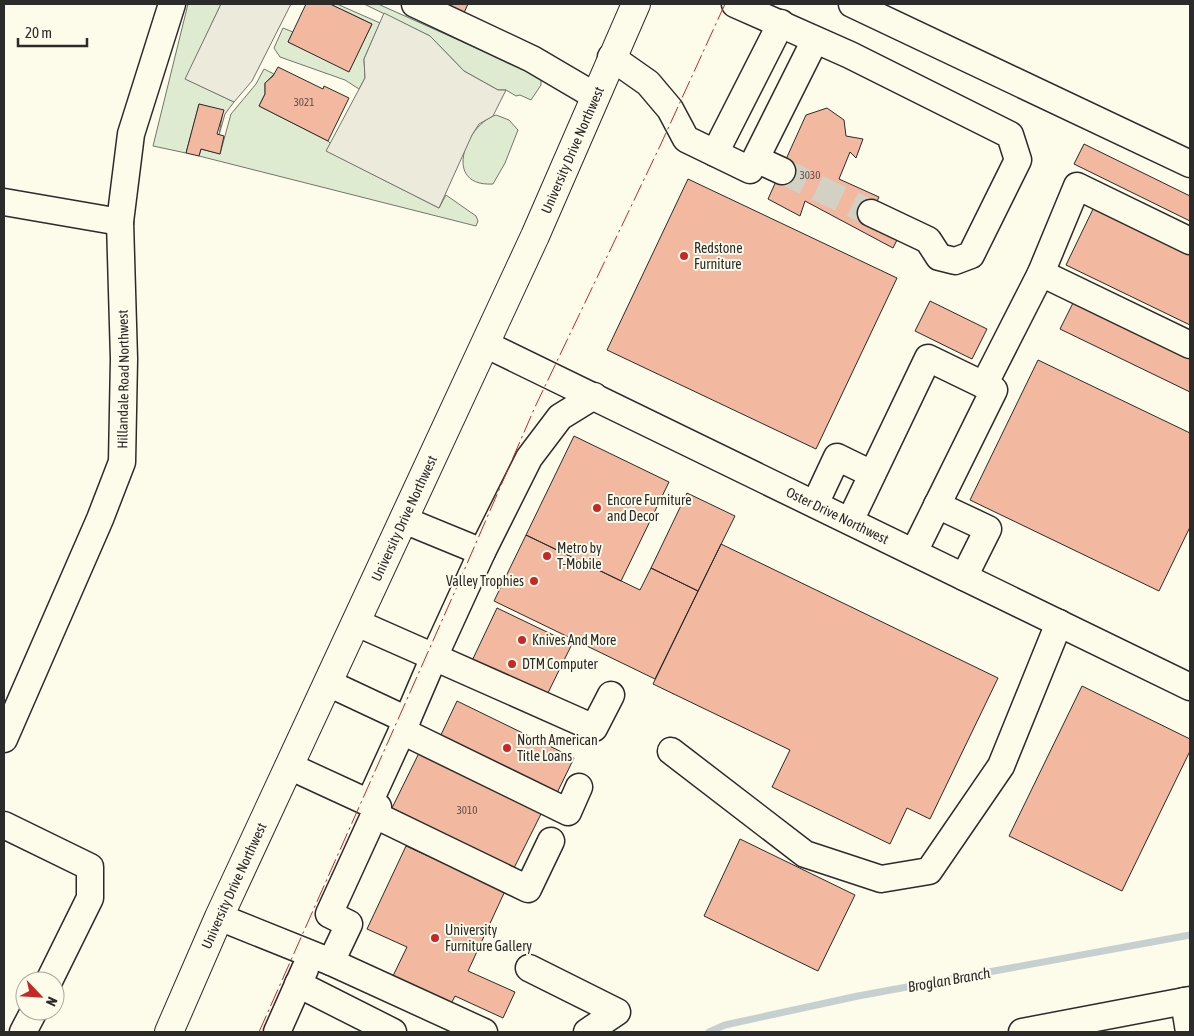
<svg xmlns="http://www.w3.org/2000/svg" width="1194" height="1036" font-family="'Asap Condensed',sans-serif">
  <rect width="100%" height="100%" fill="#fdfbea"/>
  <!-- green -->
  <path fill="#deebd1" stroke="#74746e" d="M188,4H221L186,79L234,102L225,114L219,135L223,111L199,104L186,153L153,146Z
    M330,4H337L380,23L364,59L365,78L359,89L345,80L280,57L274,48L283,28L293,32L288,42L349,71L372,24Z
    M364,4H378L541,77V85L531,100L520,95L516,96L506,90H498L464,71L430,36Z
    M264,69L274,74L265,83V94L259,106L328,141L331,144L327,151L439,208L446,195L476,216L478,221L476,226L199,156L201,149L220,154L231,114L256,84Z
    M496,115L509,120L518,130L505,163L493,184C442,187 465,125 496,115Z"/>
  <!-- parking -->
  <path fill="#eceadb" stroke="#74746e" d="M221,4H291L252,81L234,102L185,79Z
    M384,13L430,36L464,71L498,90H506L493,116L479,124L472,135L439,208L326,151L365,78L364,59Z"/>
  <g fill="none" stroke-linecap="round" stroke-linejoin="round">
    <!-- stream -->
    <path stroke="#c7d0d0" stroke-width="7" d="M709,1032L725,1025L858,996L1190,935"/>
  </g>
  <!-- building -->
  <path fill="#f2b8a0" stroke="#2b2b2b" d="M306,4H330L372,24L349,72L288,42Z
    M440,4H468L463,15Z
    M278,67L323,89L324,86L349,98L328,141L259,106L265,94V83L273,76Z
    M199,104L224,110L217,134L224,136L220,154L201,149L199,156L186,153Z
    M827,108L844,120L846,136L863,139L856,158L850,152L839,179L879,197L868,220L899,236L893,248L805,201L800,216L768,199L806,115Z
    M1084,144L1190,196V221L1074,164Z
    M688,179L897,278L816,449L607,350Z
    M1094,207L1190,254V325L1066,265Z
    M1075,299L1190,356V392L1060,329Z
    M930,301L987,329L972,359L915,331Z
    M1038,360L1190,433V527L1159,591L970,500Z
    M574,436L669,482L621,581L526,535Z
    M687,493L735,516L698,591L651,568Z
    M526,535L640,590L651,568L698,591L655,679L494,601Z
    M721,544L998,678L930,819L907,808L890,844L772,787L790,750L653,684Z
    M497,608L572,644L544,701L470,665Z
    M1082,686L1190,739V751L1122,891L1009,836Z
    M457,701L574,758L556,795L439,739Z
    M420,751L542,812L514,868L392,808Z
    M740,839L855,895L818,971L704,916Z
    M406,846L505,891L468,971L515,992L503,1018L455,996L450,1006L391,980L407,947L367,929Z"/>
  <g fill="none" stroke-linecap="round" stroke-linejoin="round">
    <!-- minor-tunnel -->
    <path stroke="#d3d1c4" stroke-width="26" stroke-dasharray="26 13" stroke-linecap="butt" d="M782,171L871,213"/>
    <defs>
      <g id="minor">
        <path d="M415,4L532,59L595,96"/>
        <path d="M735,4L850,55L1010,135L1018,160L971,255L955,261L939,257L928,240L871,213"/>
        <path d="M852,4L1190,164"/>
        <path d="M611,57L648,83L670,109L686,139L750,170L815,40"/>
        <path d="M715,153L781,23"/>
        <path d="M756,159L782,171"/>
        <path d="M4,202L120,222"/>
        <path d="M1041,273L1190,345"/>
        <path id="s1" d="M485,344L1190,687"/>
        <path d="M984,385L1041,273L1077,186L1190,241"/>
        <path d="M815,504L837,457L872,474"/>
        <path d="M937,505L988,529L964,577"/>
        <path d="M404,520L482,552"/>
        <path d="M850,521L928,358L994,390L914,552"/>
        <path d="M357,623L434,657L482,552L529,458L560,417L594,396"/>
        <path d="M328,683L407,720L369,803"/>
        <path d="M407,720L434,657L594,728L611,695"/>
        <path d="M402,731L568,812L579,787"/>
        <path id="s2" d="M4,739L100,519L122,462L124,359L120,222L131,134L172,4"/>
        <path d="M671,751L805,854L881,879L929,871L1001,766L1059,623"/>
        <path d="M375,815L528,889L551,841"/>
        <path d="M4,825L90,867V898L49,981"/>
        <path d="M219,917L331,962L349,924L329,914L378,807L289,766"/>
        <path d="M331,962L484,1032"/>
        <path d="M529,968L617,1012L587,1032"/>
        <path d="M298,984L393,1032"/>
        <path d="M1184,1001L1189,1032"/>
        <path d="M23,1032L34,1011"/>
        <path d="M277,1032L305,969"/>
        <path d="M1022,1032L1190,1000"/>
      </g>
      <g id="highway">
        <path id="s3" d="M169,1032L219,917L535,236L636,4"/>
      </g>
    </defs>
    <!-- minor casing -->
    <use href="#minor" stroke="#2b2b2b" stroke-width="29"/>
    <!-- highway casing -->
    <use href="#highway" stroke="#2b2b2b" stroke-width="30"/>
    <!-- minor -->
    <use href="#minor" stroke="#fdfbea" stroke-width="26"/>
    <!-- highway -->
    <use href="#highway" stroke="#fdfbea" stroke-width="28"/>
    <!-- power -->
    <path stroke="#c62828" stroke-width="1" stroke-dasharray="18 4 2.5 4" stroke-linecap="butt" d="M259,1032L456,589L535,407L660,146L725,4"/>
  </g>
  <!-- markers -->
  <g fill="#c62828" stroke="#fdfbea" stroke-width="2">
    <circle cx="684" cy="256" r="5"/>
    <circle cx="597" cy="508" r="5"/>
    <circle cx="547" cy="556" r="5"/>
    <circle cx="534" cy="581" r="5"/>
    <circle cx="522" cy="640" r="5"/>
    <circle cx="512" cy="664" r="5"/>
    <circle cx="507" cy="748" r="5"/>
    <circle cx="435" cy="938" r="5"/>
  </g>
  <g text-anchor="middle" stroke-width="4" stroke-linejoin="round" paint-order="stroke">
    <!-- number labels -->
    <g font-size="11" fill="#5d4e48">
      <text x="304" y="106">3021</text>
      <text x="810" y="179">3030</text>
      <text x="467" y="814">3010</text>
    </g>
    <!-- street labels -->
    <g font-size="14" fill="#2b2b2b" stroke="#fdfbea">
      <text dy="5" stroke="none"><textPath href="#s3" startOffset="970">University Drive Northwest</textPath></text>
      <text dy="5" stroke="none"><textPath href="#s2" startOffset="384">Hillandale Road Northwest</textPath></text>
      <text dy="5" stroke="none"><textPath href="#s1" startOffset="392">Oster Drive Northwest</textPath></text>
      <text dy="5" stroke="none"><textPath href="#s3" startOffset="565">University Drive Northwest</textPath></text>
      <text dy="5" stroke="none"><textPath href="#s3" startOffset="160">University Drive Northwest</textPath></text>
    </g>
    <!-- poi labels -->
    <g font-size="14" fill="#2b2b2b" stroke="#fdfbea" text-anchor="start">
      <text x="694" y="253">Redstone<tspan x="694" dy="16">Furniture</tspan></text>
      <text x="607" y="505">Encore Furniture<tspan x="607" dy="16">and Decor</tspan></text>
      <text x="557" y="553">Metro by<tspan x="557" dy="16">T-Mobile</tspan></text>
      <text x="524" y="586" text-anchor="end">Valley Trophies</text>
      <text x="532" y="645">Knives And More</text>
      <text x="522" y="669">DTM Computer</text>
      <text x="517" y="745">North American<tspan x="517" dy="16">Title Loans</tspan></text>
      <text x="445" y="935">University<tspan x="445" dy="16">Furniture Gallery</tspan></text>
    </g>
    <!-- water labels -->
    <g font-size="15" font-style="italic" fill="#2b2b2b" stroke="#fdfbea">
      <text transform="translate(949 980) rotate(-10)" y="5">Broglan Branch</text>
    </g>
  </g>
  <!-- border -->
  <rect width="1194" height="1036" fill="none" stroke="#2b2b2b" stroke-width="10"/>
  <!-- north arrow -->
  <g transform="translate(40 996) rotate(115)"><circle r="24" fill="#fdfbea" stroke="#a9a89e"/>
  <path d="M0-4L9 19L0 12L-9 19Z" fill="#c62828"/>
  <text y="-8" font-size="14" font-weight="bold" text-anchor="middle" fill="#2b2b2b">N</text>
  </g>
  <!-- scale -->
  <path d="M18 38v8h69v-8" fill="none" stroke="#2b2b2b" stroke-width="2.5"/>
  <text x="25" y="38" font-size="15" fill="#2b2b2b" stroke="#fdfbea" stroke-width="4" paint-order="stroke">20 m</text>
</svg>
